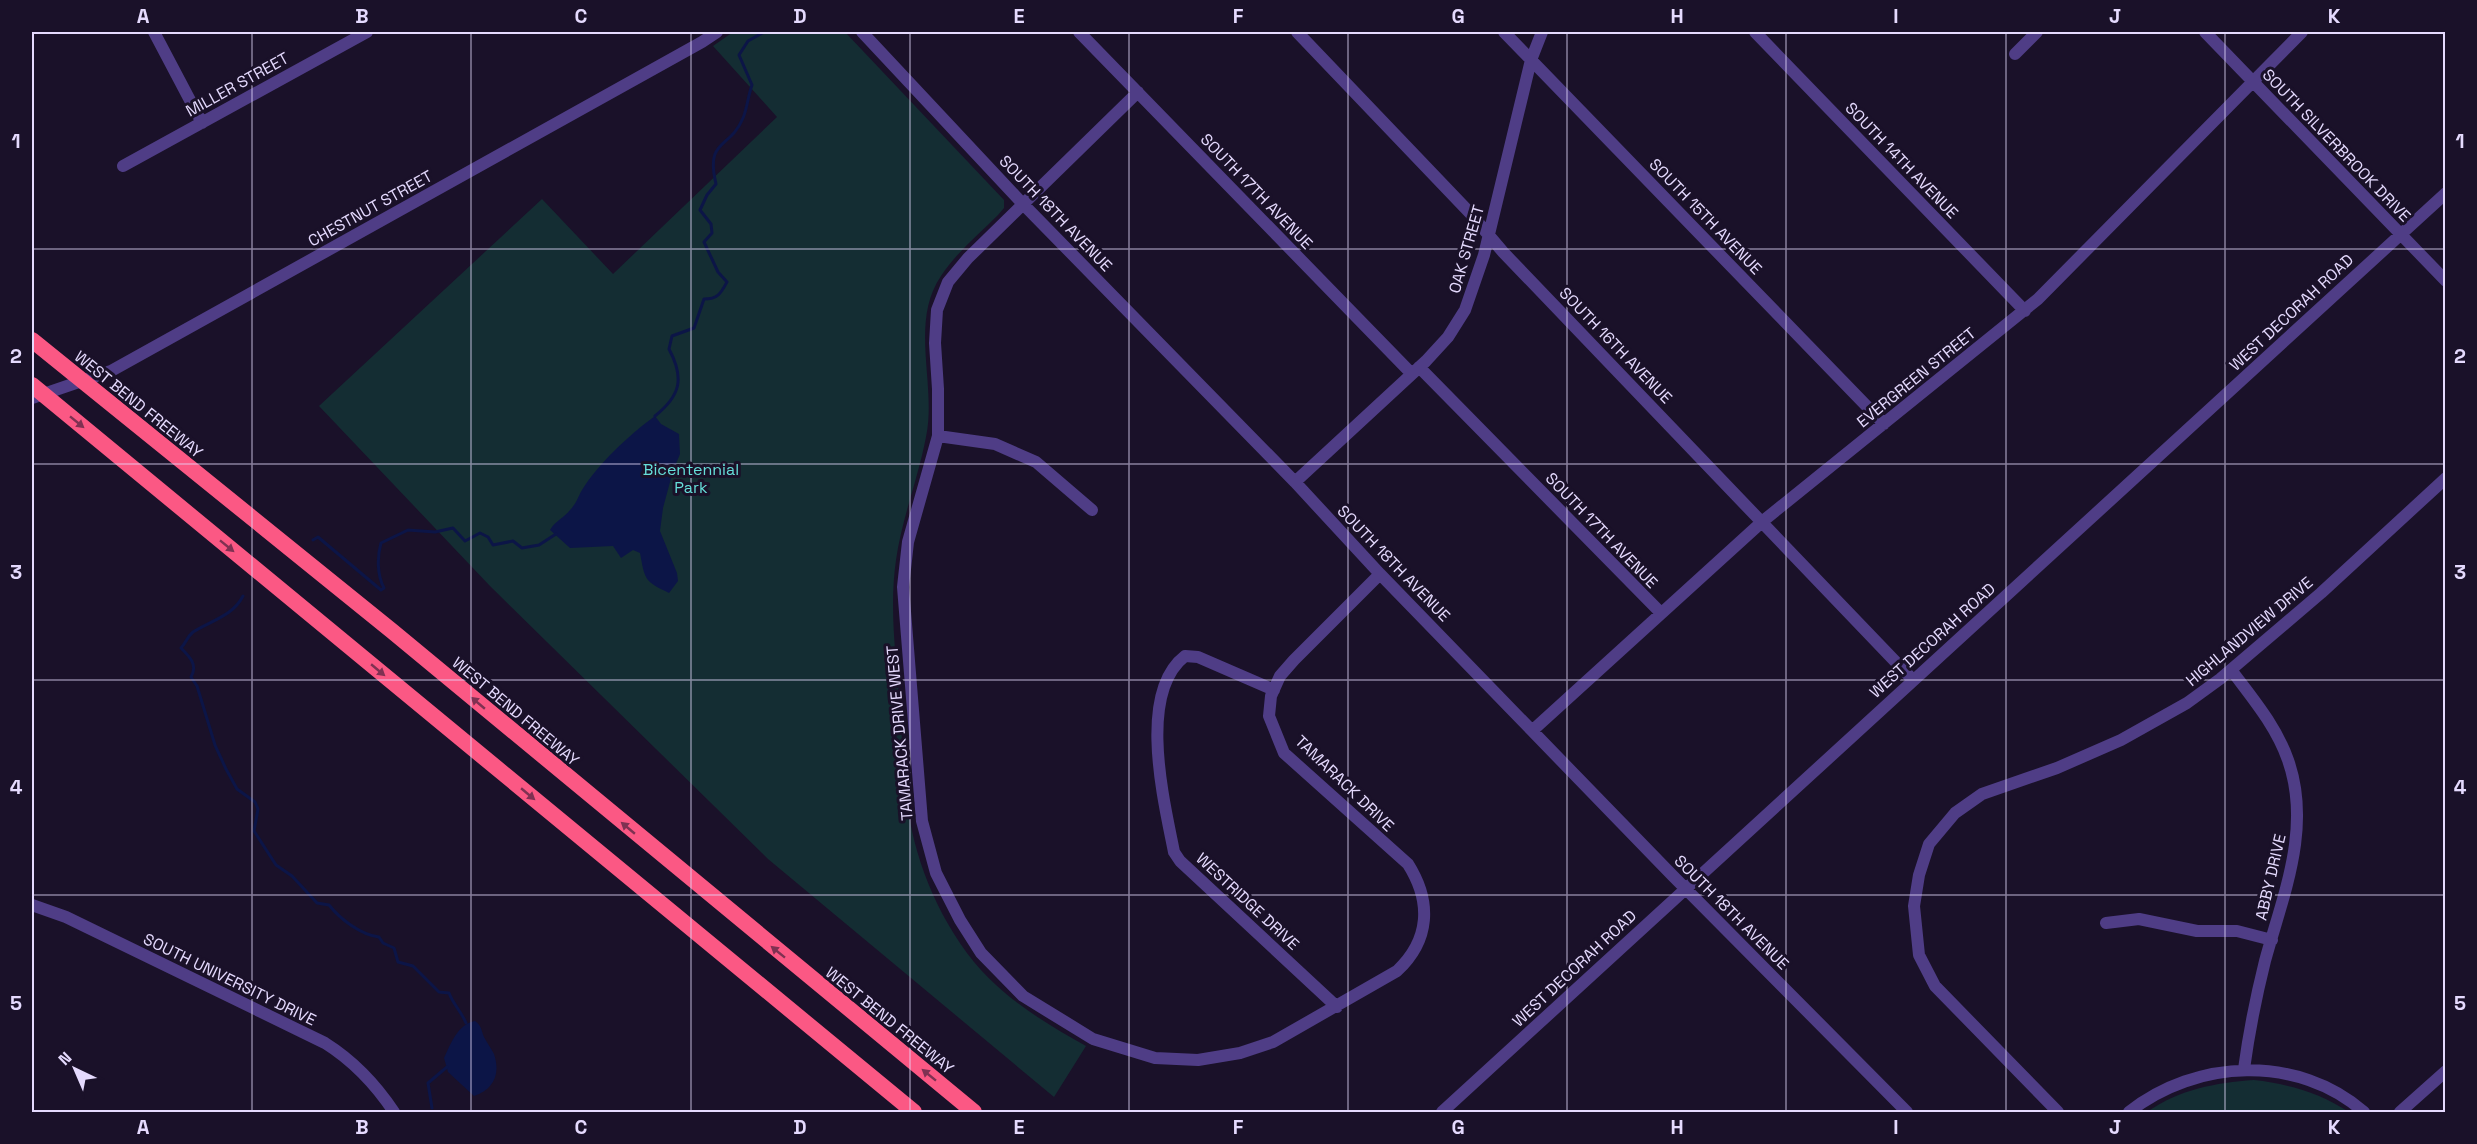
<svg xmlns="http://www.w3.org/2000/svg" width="2477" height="1144" font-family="'Space Grotesk',sans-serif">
  <rect width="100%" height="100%" fill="#1a1129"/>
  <!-- green -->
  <path fill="#142d33" d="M733,32H845L1004,200V208L998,215C979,234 956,253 941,276C909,323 937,385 926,437C918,479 902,518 896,560C889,608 896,657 900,705C903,747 903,790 912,831C924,886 954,947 996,985C1023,1010 1054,1028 1086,1046L1054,1097L768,859L490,586L319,406L542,199L613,274L777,117L713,46Z
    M2254,1080C2289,1084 2320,1093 2349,1112H2147C2180,1089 2215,1083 2254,1080Z"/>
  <!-- water -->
  <path fill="#0c1547" d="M655,416L661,424L679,434L680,454L673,471L663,508L660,531L677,573L678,581L669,593C644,581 645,580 640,553L633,550L621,558L613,546L570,548L550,530C556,520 564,518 570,510C576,504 578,497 582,490C599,463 629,435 655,416Z
    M475,1021C482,1026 481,1030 484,1037C487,1043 491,1048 494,1054C501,1075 493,1090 474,1096L448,1072L444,1058C451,1043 458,1024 475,1021Z"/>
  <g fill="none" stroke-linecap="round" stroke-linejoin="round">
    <!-- stream -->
    <path stroke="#0c1547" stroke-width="3" d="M655,416C680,396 685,379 669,349L672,336L694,328L704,299C718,299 721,293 727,282L718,272L704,242L712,233L711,224L700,210L707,195L716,184C705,138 730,150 743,118C747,109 748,96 752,85L739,55L748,41L764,32
      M313,540L318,537L381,590L384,588C377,575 377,557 381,543L408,530L435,532L453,528L465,541L480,533L488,537L493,545L513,541L522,548L539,545L556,534
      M243,596C233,616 210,621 193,632C187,637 186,643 181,648C190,657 198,665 191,677L197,686L215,745L226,769L237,789L255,802L258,809L254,831L276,865L292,876L317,903L329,905C340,919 361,935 379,937L383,943L394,948L398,962L413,966L439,992L449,993C453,1004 461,1011 466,1023
      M432,1108L428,1083L447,1067"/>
    <!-- minor -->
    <path stroke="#4f3d86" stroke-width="12" d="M154,32L202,123
      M862,32L1022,203L1295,482L1380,574L1672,875L1907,1112
      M1079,32L1411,373
      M1297,32L1470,213L1503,252L1913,680
      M1504,32L1884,424
      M1755,32L2025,311
      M2205,32L2446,281
      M2015,54L2037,32
      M1138,92L968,258L948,282L937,310L935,343L938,389V436L908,542L903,587L922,821L936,873L960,920L981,953L1023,996L1093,1039L1155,1058L1198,1060L1240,1053L1273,1042L1397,971C1430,940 1432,902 1408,864L1284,753L1269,716L1271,696L1280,676L1294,660L1380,574
      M123,166L367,32
      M1419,367L1661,613
      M32,398L111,371L702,42L717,32
      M938,436L995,444L1036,462L1092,510
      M1295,482L1426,361L1448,337L1465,310L1484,255L1531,60L1542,32
      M2232,671C2253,699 2276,726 2288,760C2312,828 2283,895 2265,961C2256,997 2249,1032 2244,1069
      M1274,690L1198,657L1185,656C1137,693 1164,801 1174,852L1180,861L1337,1007
      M1533,730L1763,521L2038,299L2302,32
      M32,905L66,917L325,1043C352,1060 376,1085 394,1112
      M2106,923L2139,919L2197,931H2237L2272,940
      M1442,1112L2446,193
      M2058,1112L1935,986L1919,955L1914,906L1919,875L1929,844L1955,813L1982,794L2057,768L2121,740L2187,703L2220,679L2321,593L2446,478
      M2129,1112C2196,1059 2298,1054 2364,1112
      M2400,1112L2446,1071"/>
    <!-- highway -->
    <path stroke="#fb5884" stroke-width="16" d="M32,340L392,631L974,1112
      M32,385L914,1112"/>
  </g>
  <!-- one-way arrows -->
  <defs><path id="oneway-solid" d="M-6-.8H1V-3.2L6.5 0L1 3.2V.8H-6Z" transform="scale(1.5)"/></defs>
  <g fill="#7f3152">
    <use href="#oneway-solid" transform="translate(77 422) rotate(39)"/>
    <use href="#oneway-solid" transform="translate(227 546) rotate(39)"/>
    <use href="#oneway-solid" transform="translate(378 670) rotate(40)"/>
    <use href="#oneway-solid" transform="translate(478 703) rotate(-140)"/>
    <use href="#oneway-solid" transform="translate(528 794) rotate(40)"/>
    <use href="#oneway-solid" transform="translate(628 828) rotate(-140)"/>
    <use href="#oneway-solid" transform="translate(778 952) rotate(-141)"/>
    <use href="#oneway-solid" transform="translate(929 1075) rotate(-141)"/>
  </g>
  <!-- grid -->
  <path fill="none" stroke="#e5dafe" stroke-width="1.5" stroke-opacity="0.55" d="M252,32V1112M471,32V1112M691,32V1112M910,32V1112M1129,32V1112M1348,32V1112M1567,32V1112M1786,32V1112M2006,32V1112M2225,32V1112M32,249H2446M32,464H2446M32,680H2446M32,895H2446"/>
  <g text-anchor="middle" stroke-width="6" stroke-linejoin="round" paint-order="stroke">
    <!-- street labels -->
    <g font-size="16" fill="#e5dafe" stroke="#1a1129">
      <text transform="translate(237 84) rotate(-29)" y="6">MILLER STREET</text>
      <text transform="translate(2337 145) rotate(46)" y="6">SOUTH SILVERBROOK DRIVE</text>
      <text transform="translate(1902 160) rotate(46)" y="6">SOUTH 14TH AVENUE</text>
      <text transform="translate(1257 191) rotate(46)" y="6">SOUTH 17TH AVENUE</text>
      <text transform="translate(370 208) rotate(-29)" y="6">CHESTNUT STREET</text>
      <text transform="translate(1056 213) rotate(46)" y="6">SOUTH 18TH AVENUE</text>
      <text transform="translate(1706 216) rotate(46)" y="6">SOUTH 15TH AVENUE</text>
      <text transform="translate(1466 249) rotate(-74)" y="6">OAK STREET</text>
      <text transform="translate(2291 312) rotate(-43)" y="6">WEST DECORAH ROAD</text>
      <text transform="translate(1616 345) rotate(46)" y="6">SOUTH 16TH AVENUE</text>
      <text transform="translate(1916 377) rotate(-39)" y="6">EVERGREEN STREET</text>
      <text transform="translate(139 404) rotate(39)" y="6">WEST BEND FREEWAY</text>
      <text transform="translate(1602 530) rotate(46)" y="6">SOUTH 17TH AVENUE</text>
      <text transform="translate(1394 563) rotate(46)" y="6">SOUTH 18TH AVENUE</text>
      <text transform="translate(2249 631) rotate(-40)" y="6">HIGHLANDVIEW DRIVE</text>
      <text transform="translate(1932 640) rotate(-42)" y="6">WEST DECORAH ROAD</text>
      <text transform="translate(516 711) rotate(40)" y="6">WEST BEND FREEWAY</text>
      <text transform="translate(899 733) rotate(-95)" y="6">TAMARACK DRIVE WEST</text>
      <text transform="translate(1345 783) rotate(44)" y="6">TAMARACK DRIVE</text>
      <text transform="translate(2270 877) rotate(-77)" y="6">ABBY DRIVE</text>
      <text transform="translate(1248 901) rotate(43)" y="6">WESTRIDGE DRIVE</text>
      <text transform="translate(1732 912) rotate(45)" y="6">SOUTH 18TH AVENUE</text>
      <text transform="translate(1574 968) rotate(-43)" y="6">WEST DECORAH ROAD</text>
      <text transform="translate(230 979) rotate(26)" y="6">SOUTH UNIVERSITY DRIVE</text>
      <text transform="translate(890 1020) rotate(39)" y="6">WEST BEND FREEWAY</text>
    </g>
    <!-- park labels -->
    <g font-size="16" fill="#66ded9" stroke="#1a1129">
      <text x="691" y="475">Bicentennial<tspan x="691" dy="18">Park</tspan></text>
    </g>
  </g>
  <!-- border -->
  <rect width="2477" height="1144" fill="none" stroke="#1a1129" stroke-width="66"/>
  <!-- north arrow -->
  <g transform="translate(75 1069) rotate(316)" stroke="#1a1129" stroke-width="4.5" paint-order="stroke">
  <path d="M0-4.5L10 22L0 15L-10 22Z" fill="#e5dafe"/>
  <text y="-9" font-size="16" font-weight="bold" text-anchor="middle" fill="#e5dafe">N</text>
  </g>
  <rect x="33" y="33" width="2411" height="1078" fill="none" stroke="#e5dafe" stroke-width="2"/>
  <g font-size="20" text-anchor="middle" font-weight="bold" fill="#e5dafe">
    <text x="143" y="23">A</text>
    <text x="362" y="23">B</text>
    <text x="581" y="23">C</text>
    <text x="800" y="23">D</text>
    <text x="1019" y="23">E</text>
    <text x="1238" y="23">F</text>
    <text x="1458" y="23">G</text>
    <text x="1677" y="23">H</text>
    <text x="1896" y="23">I</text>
    <text x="2115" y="23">J</text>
    <text x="2334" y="23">K</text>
    <text x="16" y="148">1</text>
    <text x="2460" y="148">1</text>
    <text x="16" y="363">2</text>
    <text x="2460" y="363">2</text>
    <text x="16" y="579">3</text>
    <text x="2460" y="579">3</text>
    <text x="16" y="794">4</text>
    <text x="2460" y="794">4</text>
    <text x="16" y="1010">5</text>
    <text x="2460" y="1010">5</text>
    <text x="143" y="1134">A</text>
    <text x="362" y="1134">B</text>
    <text x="581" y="1134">C</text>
    <text x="800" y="1134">D</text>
    <text x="1019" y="1134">E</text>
    <text x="1238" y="1134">F</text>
    <text x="1458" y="1134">G</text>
    <text x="1677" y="1134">H</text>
    <text x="1896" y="1134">I</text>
    <text x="2115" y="1134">J</text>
    <text x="2334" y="1134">K</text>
  </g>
</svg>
